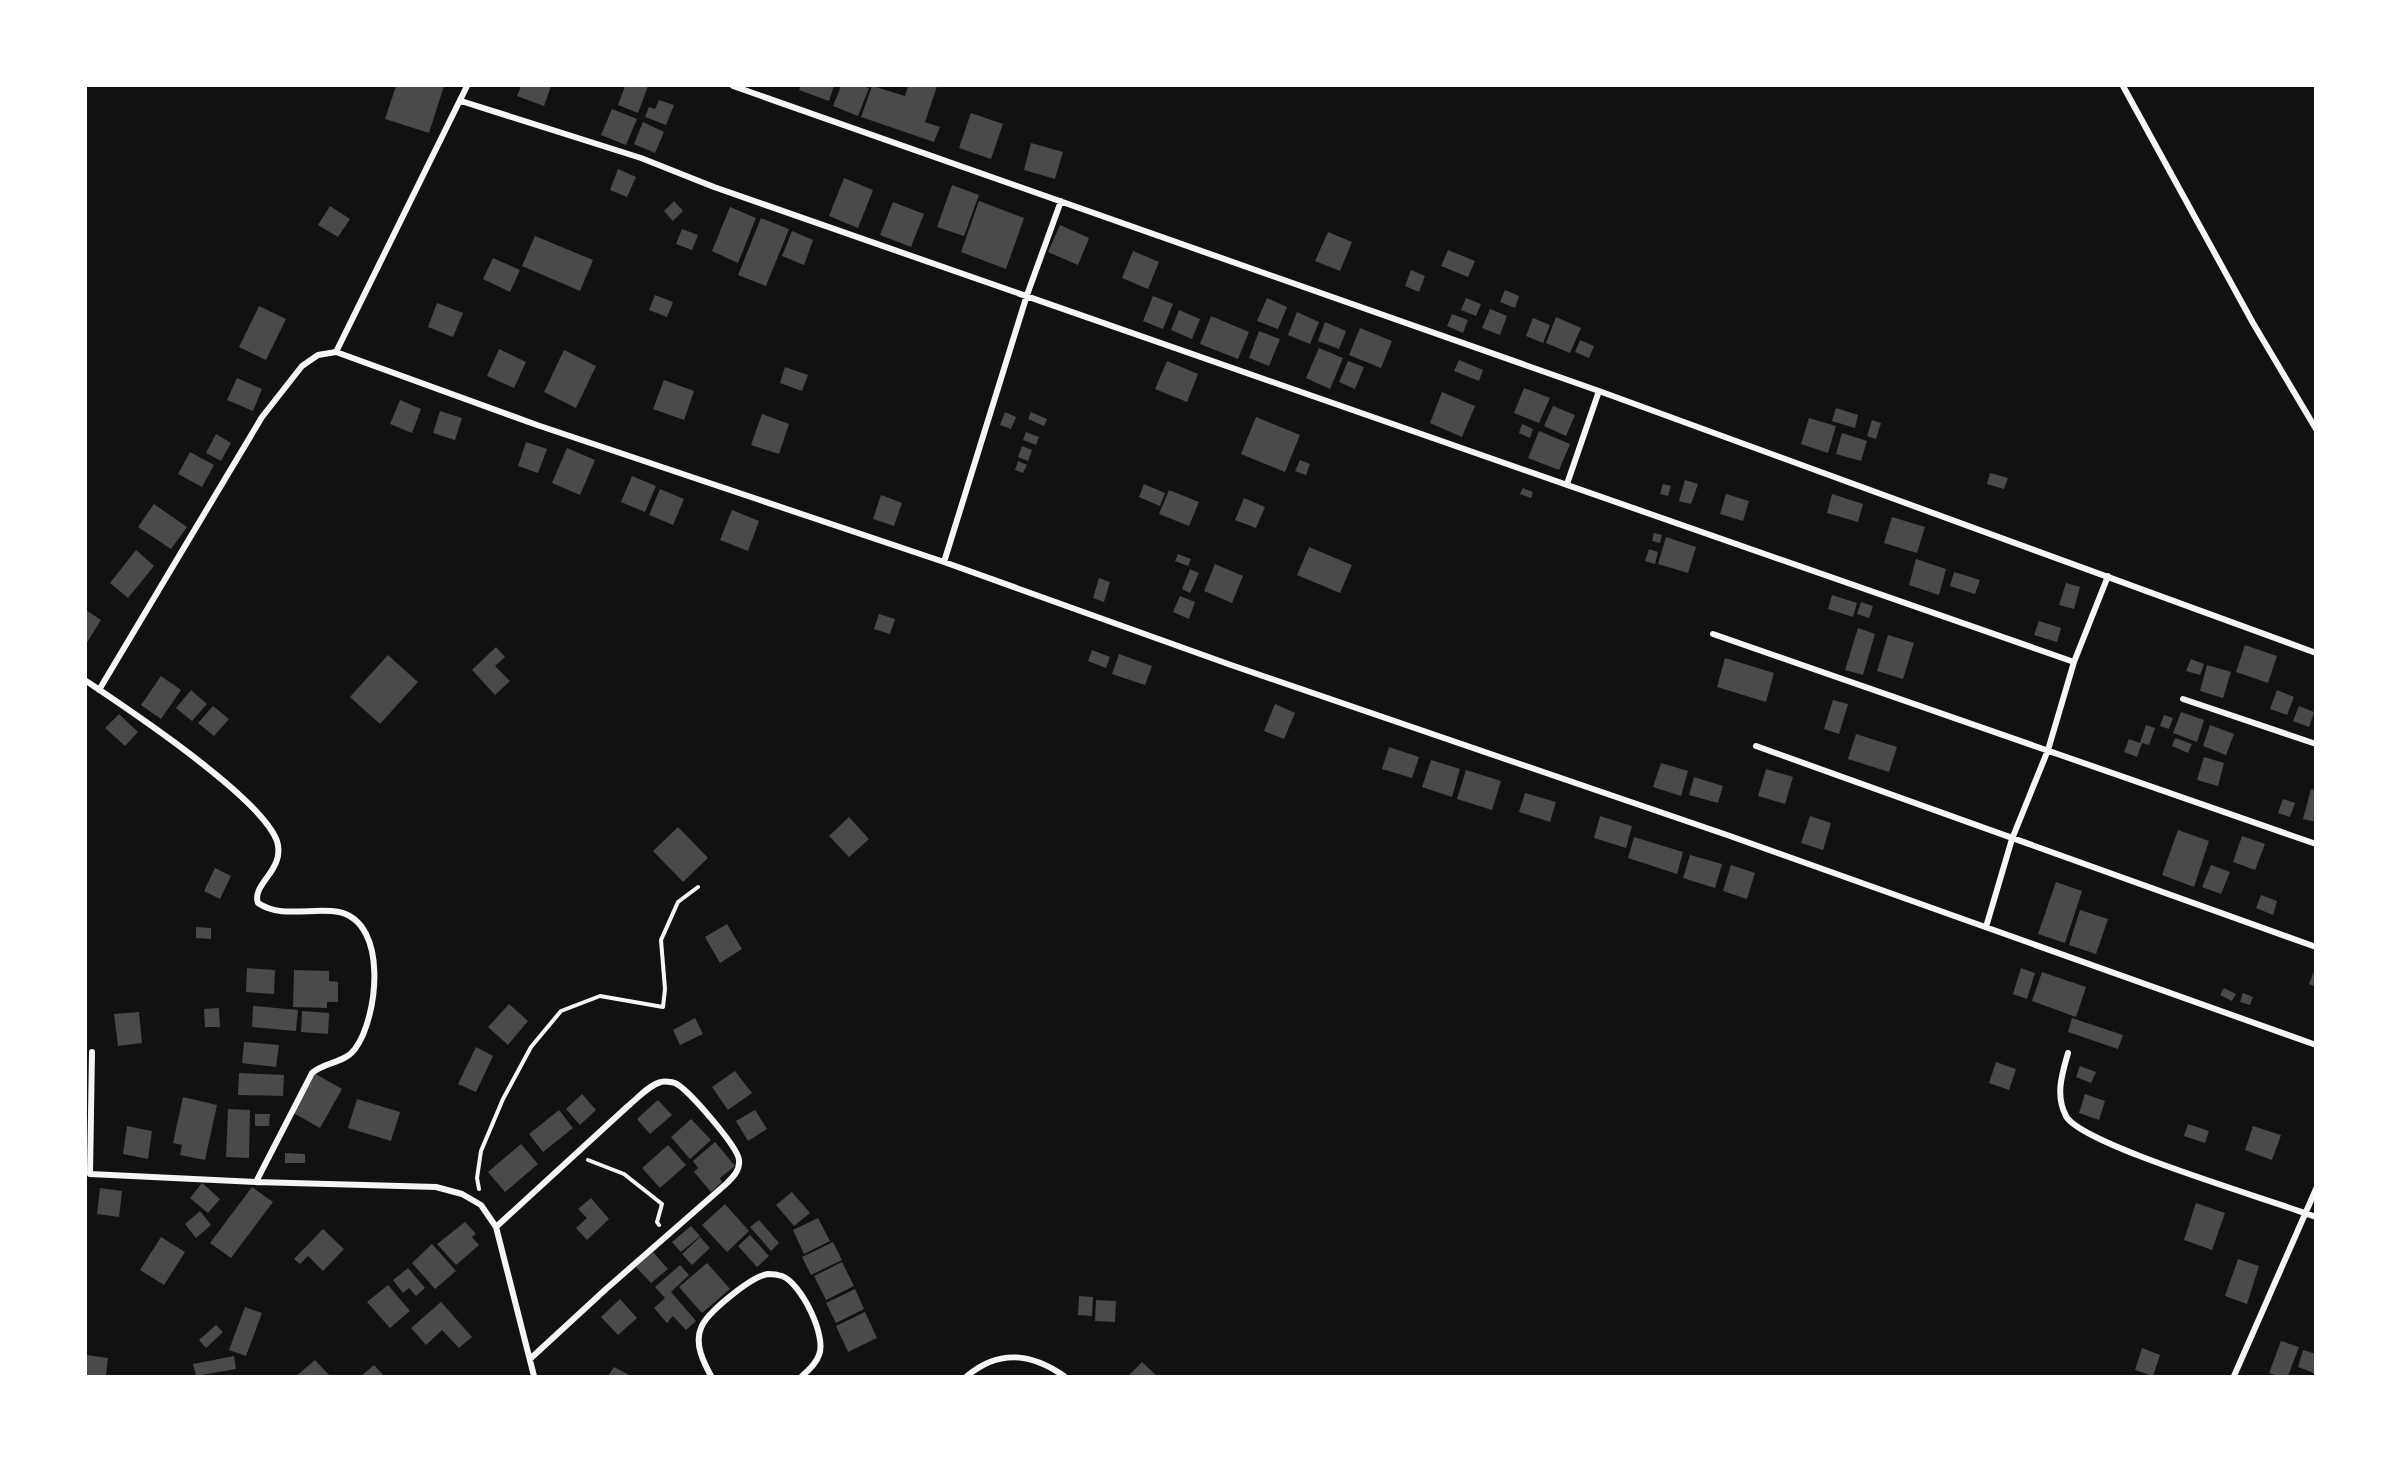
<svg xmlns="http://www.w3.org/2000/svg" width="2401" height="1462" font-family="'Libre Baskerville',serif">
  <rect width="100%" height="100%" fill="#111"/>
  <!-- building -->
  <path fill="#4a4a4a" d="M396,86H444L429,133L385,119Z
    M521,86H551L544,106L517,96Z
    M625,86H648L638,113L618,105Z
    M801,86H834L829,101L799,90Z
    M841,86H862L869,88L858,116L833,106Z
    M872,86L905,96L908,86H937L925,122L940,127L934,142L861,117Z
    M659,100L674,105L666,125L645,117L649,107L655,109Z
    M612,109L637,119L626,145L601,135Z
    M971,113L1003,124L991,159L959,148Z
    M643,122L664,132L655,153L634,144Z
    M1031,143L1063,152L1055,179L1024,170Z
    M618,169L636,177L627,197L610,190Z
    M844,178L873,190L858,228L829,216Z
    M952,185L979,195L964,236L937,227Z
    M674,201L683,211L673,221L664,211Z
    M979,201L1024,218L1006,269L961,252Z
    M893,202L924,214L911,247L880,235Z
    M330,206L350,219L338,237L318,225Z
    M730,207L756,218L738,263L712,251Z
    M761,218L789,229L766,286L738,275Z
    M1060,225L1089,238L1078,265L1048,252Z
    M682,229L698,235L692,250L676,244Z
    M792,231L813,240L804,265L782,256Z
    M1328,232L1352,242L1340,271L1315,261Z
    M535,236L593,260L580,291L522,266Z
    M1448,250L1475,261L1468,277L1441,266Z
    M1133,251L1159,262L1148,289L1122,278Z
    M493,258L520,270L510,292L483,279Z
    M1411,270L1425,276L1419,292L1405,286Z
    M1505,290L1519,296L1515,308L1500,302Z
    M655,295L673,302L667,317L649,310Z
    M1153,296L1173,304L1163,329L1143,321Z
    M1267,298L1287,307L1278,329L1257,321Z
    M1466,298L1481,304L1476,316L1461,310Z
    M437,303L463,313L453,337L428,327Z
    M259,306L286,319L266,360L239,347Z
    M1490,309L1507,316L1500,335L1482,328Z
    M1179,310L1200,319L1192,339L1171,330Z
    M1297,312L1319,322L1310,344L1288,335Z
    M1452,314L1468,320L1463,333L1447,326Z
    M1211,316L1249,332L1238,359L1200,344Z
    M1556,317L1581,328L1570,353L1546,343Z
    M1533,318L1550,325L1543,343L1526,336Z
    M1325,322L1346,331L1339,349L1318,341Z
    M1360,328L1392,341L1381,368L1349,355Z
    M1259,331L1280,339L1269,366L1249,358Z
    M1580,340L1594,346L1589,358L1575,352Z
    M1319,348L1343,358L1330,389L1306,378Z
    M499,349L526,362L514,388L487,376Z
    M564,350L596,366L576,408L544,392Z
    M1459,360L1483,370L1479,381L1454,371Z
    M1167,361L1198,374L1187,402L1155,389Z
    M1348,361L1364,367L1355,389L1339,382Z
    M785,367L808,375L802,391L780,383Z
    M237,378L262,389L253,411L227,400Z
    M664,380L694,391L684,420L653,409Z
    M1524,388L1550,398L1539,423L1514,413Z
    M1442,392L1475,406L1462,437L1430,423Z
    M400,400L421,409L412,433L390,424Z
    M1553,406L1575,415L1566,436L1544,426Z
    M1836,408L1858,415L1855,428L1832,421Z
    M440,411L462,418L455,440L433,433Z
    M1005,412L1016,417L1011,429L1000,425Z
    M1031,412L1047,419L1044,426L1028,419Z
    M762,414L789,424L779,454L751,445Z
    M1256,417L1300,435L1285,472L1241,454Z
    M1809,418L1836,426L1828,453L1801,444Z
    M1872,420L1881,423L1876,439L1867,436Z
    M1522,424L1533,429L1530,438L1519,433Z
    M1539,431L1570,444L1559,470L1528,458Z
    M1026,432L1039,437L1036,445L1023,440Z
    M1842,433L1867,441L1861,461L1836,454Z
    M216,434L231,443L221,461L206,453Z
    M526,442L547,449L538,473L518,466Z
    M1022,446L1032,450L1028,461L1018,457Z
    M567,448L595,460L580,495L552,483Z
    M190,452L214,465L202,487L178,474Z
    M1300,460L1310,464L1306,475L1295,471Z
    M1018,461L1027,465L1023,473L1015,470Z
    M1990,473L2008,478L2004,489L1987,484Z
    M632,476L656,486L645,512L621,502Z
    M1685,480L1698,484L1691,504L1679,501Z
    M1144,484L1165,493L1160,506L1139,497Z
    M1663,484L1671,486L1668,496L1660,494Z
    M1523,488L1533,492L1531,498L1520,494Z
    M660,489L684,499L673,525L649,515Z
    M1169,490L1199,502L1189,526L1159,514Z
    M1726,494L1749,501L1743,521L1720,514Z
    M1832,494L1863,504L1858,522L1827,513Z
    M881,495L902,503L894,526L873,519Z
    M1244,498L1265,507L1256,528L1235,520Z
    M154,504L187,527L171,549L138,527Z
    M732,510L759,521L748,551L720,540Z
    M1892,517L1925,527L1917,553L1884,543Z
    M1654,533L1662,535L1660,543L1652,541Z
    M1666,537L1696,547L1688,573L1658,564Z
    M1309,547L1352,565L1340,593L1297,575Z
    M1649,549L1658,552L1655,564L1645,561Z
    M136,550L154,566L128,598L110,583Z
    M1178,554L1191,559L1188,566L1175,561Z
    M1916,559L1946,569L1939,595L1909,585Z
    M1215,564L1243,576L1232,603L1204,591Z
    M1190,569L1199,573L1190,593L1182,589Z
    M1954,572L1980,580L1975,594L1950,586Z
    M1099,578L1110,582L1104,602L1093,598Z
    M2066,583L2080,587L2074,609L2059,605Z
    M1832,595L1857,603L1853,617L1828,609Z
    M1180,596L1195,602L1189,619L1173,612Z
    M1861,602L1873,606L1869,618L1857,614Z
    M86,610L101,620L86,644Z
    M879,614L895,619L890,634L874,629Z
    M2039,621L2061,628L2057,642L2034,635Z
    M1858,628L1875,634L1863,675L1845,670Z
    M1888,635L1914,643L1903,679L1877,671Z
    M2245,645L2277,656L2268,683L2236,672Z
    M496,647L505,657L495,666L510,681L495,695L472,670Z
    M1092,650L1110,657L1106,668L1088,661Z
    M1119,654L1152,666L1145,685L1112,674Z
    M388,655L418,682L380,724L350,697Z
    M1725,658L1774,673L1766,702L1717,687Z
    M2191,659L2204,664L2200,675L2186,671Z
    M2207,665L2231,672L2223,698L2200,691Z
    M161,676L181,690L161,719L141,705Z
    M191,690L207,704L192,721L176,708Z
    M2277,690L2294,697L2287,715L2270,709Z
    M1833,700L1848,704L1839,734L1824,729Z
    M1275,704L1295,713L1284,739L1264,731Z
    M213,706L229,719L214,736L198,723Z
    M2299,706L2314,712L2309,727L2293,721Z
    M2181,712L2204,720L2197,742L2173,733Z
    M119,714L138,732L125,746L105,728Z
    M2164,715L2173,718L2169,729L2160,726Z
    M2146,725L2155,728L2149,745L2142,743L2137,757L2124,752L2129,739L2140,743Z
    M2210,725L2234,734L2226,755L2203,746Z
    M1856,734L1897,747L1889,772L1848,759Z
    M2175,738L2192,744L2188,753L2172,746Z
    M1389,747L1419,757L1412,778L1382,769Z
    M2204,757L2224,763L2218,786L2197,780Z
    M1431,760L1460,769L1452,797L1422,787Z
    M1661,763L1688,771L1681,796L1653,787Z
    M1766,769L1793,777L1785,804L1758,796Z
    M1466,770L1501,781L1492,810L1457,799Z
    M1694,777L1723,786L1718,803L1689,795Z
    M2311,789L2316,790V822L2303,819Z
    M1525,793L1556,802L1550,822L1519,812Z
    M2283,799L2295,803L2290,817L2278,813Z
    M1600,816L1632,826L1626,848L1594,838Z
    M1810,816L1831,823L1823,850L1801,843Z
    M849,817L869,839L849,857L829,836Z
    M678,827L708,858L683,882L653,851Z
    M2178,830L2209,841L2194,887L2162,875Z
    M2242,836L2265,844L2255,870L2233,862Z
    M1634,837L1683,852L1677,874L1628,858Z
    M1690,855L1722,864L1715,888L1683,878Z
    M1731,865L1755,873L1747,899L1723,891Z
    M2211,865L2230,872L2221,894L2202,887Z
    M215,868L231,876L220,899L204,891Z
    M2056,882L2082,891L2065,943L2038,934Z
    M2261,895L2277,901L2273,915L2256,908Z
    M2080,910L2108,919L2096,954L2069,945Z
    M727,924L742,949L720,963L705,937Z
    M196,927L211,928V939L196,938Z
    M247,968L275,970L274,994L246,992Z
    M2021,968L2035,973L2027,999L2013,994Z
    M2315,968H2316V987L2309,984Z
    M294,970L329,971V981L338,982V1002H327V1008L293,1007Z
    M2042,972L2086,987L2076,1017L2032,1001Z
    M2224,988L2236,994L2232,1001L2220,995Z
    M2243,993L2253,997L2250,1005L2240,1002Z
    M509,1004L528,1021L508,1045L488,1027Z
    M253,1006L298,1010L296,1031L252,1027Z
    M219,1008L220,1027H205L204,1009Z
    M302,1011L329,1013L328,1034L301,1032Z
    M139,1012L142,1043L118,1046L114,1014Z
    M695,1018L703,1034L680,1045L673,1030Z
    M2072,1018L2123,1035L2118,1049L2068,1032Z
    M244,1042L279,1045L276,1067L242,1063Z
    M476,1047L493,1056L476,1092L458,1084Z
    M1996,1062L2016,1069L2009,1090L1989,1083Z
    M2080,1066L2096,1072L2091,1083L2076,1077Z
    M735,1071L752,1093L728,1110L712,1087Z
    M239,1073L284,1075L283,1096L238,1095Z
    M314,1073L342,1089L320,1128L292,1112Z
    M582,1094L596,1110L580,1125L566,1109Z
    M2085,1094L2105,1101L2099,1120L2079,1113Z
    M183,1097L217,1105L205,1160L180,1155L182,1145L173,1143Z
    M357,1099L400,1112L391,1141L348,1128Z
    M658,1100L672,1115L650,1134L637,1119Z
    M228,1109L250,1110L249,1158L226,1157Z
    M559,1110L573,1128L543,1152L529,1134Z
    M755,1110L767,1129L748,1141L736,1121Z
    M255,1114H270L269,1126H255Z
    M691,1119L711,1140L690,1159L671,1137Z
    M2188,1124L2209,1131L2205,1143L2184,1136Z
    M127,1126L152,1131L148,1159L123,1154Z
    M2253,1126L2281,1135L2272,1160L2245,1150Z
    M715,1142L735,1166L720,1178L722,1182L711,1192L694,1172L698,1168L693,1161Z
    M521,1144L538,1164L505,1192L488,1172Z
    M668,1145L686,1165L660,1188L642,1168Z
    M285,1153L305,1154V1163H285Z
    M202,1183L220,1199L208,1213L190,1198Z
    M252,1187L273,1202L231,1258L210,1243Z
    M100,1188L122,1191L119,1217L97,1214Z
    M792,1192L810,1213L794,1226L776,1205Z
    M591,1198L609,1219L587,1240L576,1228L587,1218L578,1209Z
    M2196,1203L2225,1213L2212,1250L2184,1240Z
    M725,1204L749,1231L727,1252L702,1225Z
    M200,1211L211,1225L196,1238L185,1224Z
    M818,1218L830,1241L804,1254L793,1230Z
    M759,1220L779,1243L771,1251L750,1227Z
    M465,1222L476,1234L472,1237L479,1245L456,1265L437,1244Z
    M691,1226L700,1236L681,1252L672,1242Z
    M323,1229L344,1249L323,1271L308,1256L300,1264L294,1259Z
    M750,1235L769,1256L757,1267L738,1246Z
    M161,1237L185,1252L164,1285L140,1270Z
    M700,1237L710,1248L692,1265L682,1254Z
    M833,1242L842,1260L811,1275L802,1257Z
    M432,1244L456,1271L435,1289L412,1263Z
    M653,1252L668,1269L651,1283L636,1267Z
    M2238,1259L2259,1266L2247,1304L2225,1296Z
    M842,1262L854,1286L826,1300L814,1276Z
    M707,1263L730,1289L702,1313L679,1287Z
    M680,1265L689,1275L671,1292L696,1321L686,1330L673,1316L667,1323L654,1308L665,1298L655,1287Z
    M408,1268L425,1288L416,1296L409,1288L403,1293L393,1280Z
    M388,1285L410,1311L390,1328L367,1302Z
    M855,1289L864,1309L836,1323L826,1303Z
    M1079,1296L1093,1297L1092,1316L1078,1315Z
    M620,1299L637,1318L618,1335L601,1317Z
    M1096,1300L1116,1301L1115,1322L1095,1321Z
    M441,1302L472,1337L459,1348L442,1330L426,1345L411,1328Z
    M245,1307L262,1313L246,1356L229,1350Z
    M865,1312L877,1338L848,1352L836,1326Z
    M216,1325L223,1332L206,1348L199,1340Z
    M2281,1341L2299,1347L2288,1376H2278L2269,1373Z
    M2142,1348L2160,1355L2153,1376L2135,1370Z
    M2303,1350L2316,1354L2314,1373L2298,1367Z
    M87,1355L108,1358L106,1376H86Z
    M234,1356L236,1369L196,1376L193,1364Z
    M315,1360L330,1376H296Z
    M1142,1362L1157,1376H1128Z
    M374,1365L384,1376H361Z
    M614,1367L631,1376H608Z"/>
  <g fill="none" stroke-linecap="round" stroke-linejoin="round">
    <!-- path -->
    <path stroke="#f5f5f5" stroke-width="4" d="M588,1160L624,1174L662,1204L657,1222L659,1225
      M479,1189L477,1178L481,1151L503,1099L531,1047L561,1011L600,996L663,1007L665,989L661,940L678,902L698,887"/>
    <!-- minor -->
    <path stroke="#f5f5f5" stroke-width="6" d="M467,86L336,352L537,425L944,562L1231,665L1730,836L2316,1045
      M733,86L1599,391L2316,653
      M2123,86L2253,323L2316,429
      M461,101L641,158L714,187L2074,662
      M1567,484L1599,391
      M944,562L1027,295L1061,201
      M1713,634L2316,844
      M86,681C128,709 261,797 277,841C286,870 251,884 258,903C281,919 314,907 339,912C389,923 378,1018 355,1049C345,1063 324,1062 312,1073L256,1182
      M99,690L262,417L302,366L318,355L336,352
      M2183,699L2316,744
      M1756,746L2316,947
      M1986,927L2012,839L2048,750L2074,662L2108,576
      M92,1052L90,1174L256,1182L436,1187L462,1194L481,1205L496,1227L534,1376
      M2068,1053C2062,1074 2055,1095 2066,1116C2081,1145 2275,1201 2316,1217
      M496,1227L628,1106C638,1098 649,1085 661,1082C664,1081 672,1082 675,1083C688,1089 738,1147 739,1160C740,1171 733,1177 726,1184L606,1289L530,1359
      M711,1376C704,1363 694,1344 701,1328C706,1313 752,1276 768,1274C771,1274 779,1275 782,1276C801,1283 827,1336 819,1355C816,1364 808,1371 802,1376
      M967,1376C999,1349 1031,1353 1064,1376
      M2234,1376L2316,1189"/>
  </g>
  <!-- border -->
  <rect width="2401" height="1462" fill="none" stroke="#ffffff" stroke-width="174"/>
</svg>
